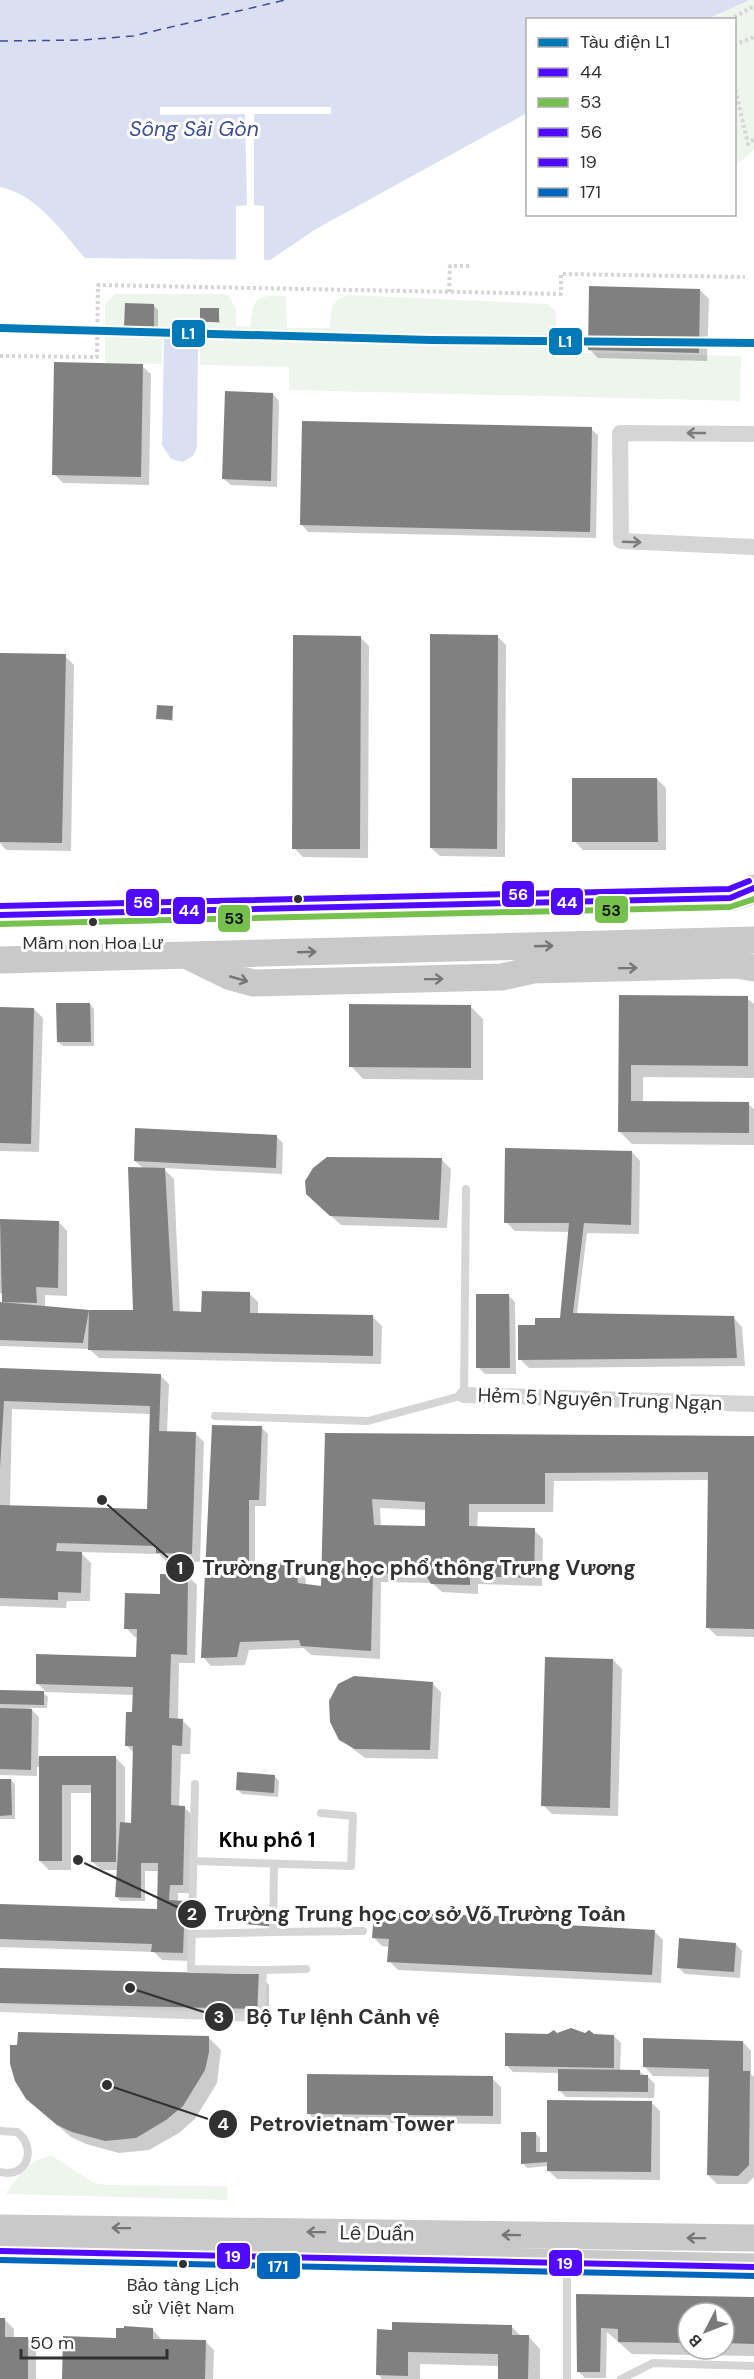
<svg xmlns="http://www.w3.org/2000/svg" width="754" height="2379" font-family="'DM Sans',sans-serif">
  <rect width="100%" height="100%" fill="#fff"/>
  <!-- green -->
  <path fill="#eef5ed" d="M750,0H754V150L735,166L734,20H708Z
    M115,294H225L229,296L236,309V326L250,327C253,297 256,295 286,296L287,328H330C330,310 331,299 350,295L548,304L556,312L557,352L741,356L740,401L289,390V367L200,365V339L162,338V364L105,363V303Z
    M52,2156L94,2183L105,2185L227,2186L228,2200L6,2194C18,2176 29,2159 52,2156Z"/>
  <!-- water -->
  <path fill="#dbdff2" d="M0,0H750L708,19L528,20L527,113L316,229L270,260L85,258C61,231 38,195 0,187Z
    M164,339L198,340L197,446L194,455L183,462L171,459L162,445Z"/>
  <!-- pier -->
  <path fill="#fff" d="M160,107H331V114H254V205L264,206V260H236V206L247,205L245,114L160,115Z"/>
  <!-- shadow -->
  <path fill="#0003" fill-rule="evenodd" d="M700,290L709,299L707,361L598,358L589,349Z
    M154,306L158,310V331L130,330L126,326Z
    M218,309L220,323L202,321Z
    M142,366L151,374L149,485L63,483L54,474Z
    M273,394L279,401L277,487L231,485L224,479Z
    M591,429L598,435L596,538L308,532L302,525Z
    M497,636L506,645L505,857L440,856L431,848Z
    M360,637L369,646L368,858L303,857L294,848Z
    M65,656L74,665L71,851L6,850L0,843V716Z
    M172,707L173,721L157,718Z
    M657,779L666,788V850H583L574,841Z
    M620,997L747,998L754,1004V1078L643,1077V1102L748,1104L754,1109V1145L632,1144L619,1131Z
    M90,1004L94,1009V1046H63L58,1042Z
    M470,1006L483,1019V1080L363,1079L351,1066Z
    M0,1008L34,1009L43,1018L39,1152L0,1151Z
    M276,1136L283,1143L282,1174L163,1168L174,1179L180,1313H203L249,1293L258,1302V1314L373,1317L382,1326L381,1364L99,1358L89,1349L0,1346V1304L7,1305L4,1301V1294L0,1293V1221L59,1222L67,1231V1296L45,1295V1308L134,1312L144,1169L135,1161Z
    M632,1152L640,1161L639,1234L587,1233L577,1314L734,1318L742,1327L745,1366L529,1368L520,1359L536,1326L561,1320L570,1232L515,1231L506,1222Z
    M442,1160L451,1169L447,1228L341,1225L317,1203Z
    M508,1295L515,1302L516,1374H485L478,1367Z
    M0,1370L160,1375L169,1384L167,1432L195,1433L204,1442L200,1562L166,1561L159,1554L80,1552L91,1563L90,1601H67L66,1608L0,1606ZM12,1409L151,1414L148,1511L10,1506Z
    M213,1426L262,1428L268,1434L266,1506H255V1564L296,1563L305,1572L306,1585L322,1587L327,1435L754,1438V1637L717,1636L708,1628L710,1480L554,1481L553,1512H478L477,1528L534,1530L543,1539L542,1586L478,1584V1594L442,1592L432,1583L381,1582L380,1659L311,1655L304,1648L249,1650L245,1665L211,1666L203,1657ZM380,1508L427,1510L426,1528L381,1526Z
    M188,1576L197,1585L195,1663H179L178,1720H182L191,1729L190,1754H181L179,1807H184L193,1816L191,1893H178V1902H184L193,1911L192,1961L162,1960L154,1952L0,1947V1905L158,1910L159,1871H145V1901H120L116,1896L117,1870H101L92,1861V1793H71V1870H49L40,1861V1767H37V1776L0,1775V1691L43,1693L48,1697L47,1708H30L39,1717L38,1757L116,1758L125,1767V1824H132L134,1753L126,1745L134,1714V1695L46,1692L37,1683L138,1658V1637H135L126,1628L161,1595Z
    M613,1660L622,1669L618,1816L552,1814L543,1805Z
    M432,1683L441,1692L438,1759L365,1758L340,1739Z
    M274,1776L279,1781L278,1797L242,1794L238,1790Z
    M0,1780H11L15,1784V1819H0Z
    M269,1914L270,1927L247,1924Z
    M529,1924L654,1931L663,1940L661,1983L398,1970L389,1961L390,1947L382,1946L373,1937Z
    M736,1944L742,1951L740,1978L685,1974L678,1967Z
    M0,1969L260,1976L269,1985V2017L0,2011Z
    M557,2034L614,2036L621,2043L620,2071L640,2072L648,2077L655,2084L654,2098L566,2097L559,2090V2073L513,2072L506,2065Z
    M209,2038L221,2050L217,2083L195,2119L179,2133L149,2150L119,2153L86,2144L71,2137L41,2111Z
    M743,2042L751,2051V2074L754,2077V2177L747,2184H717L708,2175L710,2077L653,2076L645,2067Z
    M492,2078L501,2087V2124L317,2122L308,2113Z
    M651,2102L660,2111V2180L557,2179L548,2170V2166L527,2168L523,2163L536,2134L540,2138V2153H548Z
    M577,2296L754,2298V2356L632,2354L607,2332L606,2378H585L578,2371ZM688,2313H724V2349H688Z
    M0,2320H5L14,2329V2338H27L36,2347V2379H0Z
    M511,2326L521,2336H528L540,2349V2379H499V2366L420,2364V2379H382L378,2374V2331Z
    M153,2330L162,2340L205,2341L214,2350L213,2379H63L117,2339Z"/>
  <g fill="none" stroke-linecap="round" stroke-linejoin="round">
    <!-- ferry -->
    <path stroke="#3d4d94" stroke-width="1.5" stroke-dasharray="8 6" stroke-linecap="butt" d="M0,41L83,40L133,36L285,0"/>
  </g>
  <!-- building -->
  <path fill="#808080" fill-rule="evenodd" d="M589,286L700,289L699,353L588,350Z
    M125,303L154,304V327H124Z
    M200,308H219V322H200Z
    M54,362L143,364L141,477L52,475Z
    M225,391L273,393L271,481L222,479Z
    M302,421L592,427L590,532L300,525Z
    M430,634L498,635L497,849L430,848Z
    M293,635L361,636L360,849H292Z
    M0,653L66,654L62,843L0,842Z
    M157,705L173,706L172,720L156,719Z
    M572,778H657L658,842H572Z
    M619,995L748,996V1066L631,1065V1101L749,1102V1133L618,1132Z
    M56,1003H90L91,1042H57Z
    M349,1004L471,1005V1068L349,1067Z
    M0,1007L34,1008L31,1144L0,1143Z
    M135,1128L277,1135L276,1168L134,1161Z
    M505,1148L632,1151L631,1225L584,1223L573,1313L734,1316L737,1358L518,1360V1325H535V1318H560L569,1223H504Z
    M327,1157L442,1158L439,1220L330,1216L306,1194L305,1181L313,1168Z
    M128,1167L165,1168L173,1311L201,1312L202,1291L250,1292V1313L373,1315V1356L88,1350L89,1310H133Z
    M0,1219L59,1221L58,1288L36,1287L37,1303L2,1302Z
    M476,1294H509L510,1368H476Z
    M0,1302L89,1310L83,1343L0,1340Z
    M0,1368L161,1374L159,1431L196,1432L192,1554L156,1553V1546L57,1543L56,1551L82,1552L81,1593L58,1592V1600L0,1598V1505L147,1509L150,1406L4,1401L0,1468Z
    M212,1425L262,1426L259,1500H249V1564L296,1561L298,1583L321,1586L325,1433L754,1436V1629L706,1628L708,1472L545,1473V1504H469V1526L535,1528L534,1578L470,1576V1585L431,1584L426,1575L373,1573L371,1651L301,1646L299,1640L240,1642L237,1657L201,1658ZM372,1499L425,1502V1526L374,1525Z
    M160,1574H188L187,1655L171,1654L169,1718L183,1719L182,1746L172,1745L171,1805L185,1806L183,1885H170L169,1900L185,1901L183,1953L151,1952L152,1944L0,1939V1904L157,1909L158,1863H141V1898L115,1897L120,1822L131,1823L133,1746H125L126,1712H132L133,1687L36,1684V1654L136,1657L137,1629H124L125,1593L160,1594Z
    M545,1657L613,1659L610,1808L541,1806Z
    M354,1676L433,1682L430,1750L355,1749L339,1740L330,1722L329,1701L338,1684Z
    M0,1690L44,1691V1705L0,1704Z
    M0,1708L32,1709L31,1770L0,1769Z
    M39,1756H116V1862H91V1785H62V1861H39Z
    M237,1772L275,1775L274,1793L236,1790Z
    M0,1779H11L12,1815L0,1816Z
    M246,1911L270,1913L269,1926L245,1924Z
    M374,1912L524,1917L530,1923L655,1930L652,1975L387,1962L389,1939L372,1938Z
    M679,1938L736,1943L734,1972L677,1968Z
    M0,1968L261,1974L260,2009L0,2003Z
    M571,2028L585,2033L589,2030L594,2034L614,2035V2068L505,2066V2033L548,2034L554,2030L557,2033Z
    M18,2032L209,2036V2052L205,2070L183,2106L166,2120L136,2138L105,2141L72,2132L57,2125L26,2099L15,2081L10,2064V2045H17Z
    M643,2038L743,2041V2071H750L749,2165L738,2176L707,2175L709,2069L643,2067Z
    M558,2069L640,2070V2075H648V2092L558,2091Z
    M307,2074L493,2076V2116L307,2114Z
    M547,2100L652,2101L651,2172L547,2171V2162L521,2164V2132H536V2152H547Z
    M576,2294L754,2297V2344L724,2343V2313H688V2343L618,2342V2329L601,2328L600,2372H577Z
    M0,2318H5V2337H28V2379H0Z
    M392,2322L512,2325V2335H529L528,2379H498V2354L408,2352V2376L376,2375L377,2329L392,2330Z
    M124,2326L153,2328V2339L206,2340L205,2379H62L63,2336L116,2338V2328H124Z"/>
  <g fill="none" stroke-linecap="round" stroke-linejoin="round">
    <!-- path -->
    <path stroke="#d5d5d5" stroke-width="4" stroke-dasharray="3 3" stroke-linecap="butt" d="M729,20L754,6
      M734,45L754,37
      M734,84L748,144L754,139
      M449,292L450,266H469
      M0,356L97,357L98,285L561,294V274L745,277"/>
    <!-- service -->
    <path stroke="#d5d5d5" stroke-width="8" d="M215,1416L368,1421L464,1395L466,1189
      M195,1784L191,1969L263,1970
      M193,1861L351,1866L353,1816L321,1813
      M273,1932L363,1931
      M192,1934L273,1932L274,1864
      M0,2008L261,2018L263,1970L306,1969
      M0,2131L17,2132C37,2147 28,2179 0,2172
      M567,2379V2265
      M621,2379L653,2363L754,2366"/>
    <!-- minor -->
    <path stroke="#d5d5d5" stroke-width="16" d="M754,434L620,433L621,541L754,547
      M464,1395L754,1404"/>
    <!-- primary -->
    <path stroke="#c9c9c9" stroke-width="27" d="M0,915L730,898L747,893L754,888
      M190,957L231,977L253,983L502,977L533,970L736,965L754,968
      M0,960L754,940
      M0,2228L754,2238
      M0,2251L754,2267"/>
    <defs>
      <path id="bus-1" d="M0,915L730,898L754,888"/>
      <path id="bus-2" d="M0,924L730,907L754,899"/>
      <path id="bus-3" d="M0,906L729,889L749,881"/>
      <path id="bus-4" d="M0,2251L754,2267"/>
      <path id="bus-5" d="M0,2260L754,2276"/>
    </defs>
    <!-- bus-1 casing -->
    <use href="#bus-1" stroke="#fff" stroke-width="10"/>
    <!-- bus-2 casing -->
    <use href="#bus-2" stroke="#fff" stroke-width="10"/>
    <!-- bus-3 casing -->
    <use href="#bus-3" stroke="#fff" stroke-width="10"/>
    <!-- bus-4 casing -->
    <use href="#bus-4" stroke="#fff" stroke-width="10"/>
    <!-- bus-5 casing -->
    <use href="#bus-5" stroke="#fff" stroke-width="10"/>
    <!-- bus-1 -->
    <use href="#bus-1" stroke="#4f0aff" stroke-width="6"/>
    <!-- bus-2 -->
    <use href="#bus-2" stroke="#76c04d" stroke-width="6"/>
    <!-- bus-3 -->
    <use href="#bus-3" stroke="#4f0aff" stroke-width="6"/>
    <!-- bus-4 -->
    <use href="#bus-4" stroke="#4f0aff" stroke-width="6"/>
    <!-- bus-5 -->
    <use href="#bus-5" stroke="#0065bd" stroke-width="6"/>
    <defs>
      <path id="metro-1" d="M0,328L431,340L754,343"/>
    </defs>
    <!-- metro-1 casing -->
    <use href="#metro-1" stroke="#fff" stroke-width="12"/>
    <!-- metro-1 -->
    <use href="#metro-1" stroke="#0079b8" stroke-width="8"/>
  </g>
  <!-- one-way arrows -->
  <defs><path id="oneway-shaft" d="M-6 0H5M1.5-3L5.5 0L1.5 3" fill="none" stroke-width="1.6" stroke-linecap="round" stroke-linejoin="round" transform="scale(1.5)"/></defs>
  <g stroke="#7b7b7b">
    <use href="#oneway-shaft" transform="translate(696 433) rotate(-180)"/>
    <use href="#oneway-shaft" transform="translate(632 542) rotate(2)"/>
  </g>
  <g stroke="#757575">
    <use href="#oneway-shaft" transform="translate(544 946) rotate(-2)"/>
    <use href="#oneway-shaft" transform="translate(307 952) rotate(-2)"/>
    <use href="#oneway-shaft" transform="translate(628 968) rotate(-1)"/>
    <use href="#oneway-shaft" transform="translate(239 979) rotate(16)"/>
    <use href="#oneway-shaft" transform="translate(434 979) rotate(-1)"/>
    <use href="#oneway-shaft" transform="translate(121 2228) rotate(-179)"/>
    <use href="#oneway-shaft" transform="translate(316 2232) rotate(-179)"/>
    <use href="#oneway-shaft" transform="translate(511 2235) rotate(-179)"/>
    <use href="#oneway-shaft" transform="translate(696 2238) rotate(-179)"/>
  </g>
  <!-- markers -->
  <g fill="#313131" stroke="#fff" stroke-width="2">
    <circle cx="298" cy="899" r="5"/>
    <circle cx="93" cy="922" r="5"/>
    <circle cx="183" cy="2264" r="5"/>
  </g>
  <g text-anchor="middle" stroke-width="6" stroke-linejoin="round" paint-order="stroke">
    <!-- bus labels -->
    <g font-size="18" fill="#313131" stroke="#fff">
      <text x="93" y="949">Mầm non Hoa Lư</text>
      <text x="183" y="2291">Bảo tàng Lịch<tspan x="183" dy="23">sử Việt Nam</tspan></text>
    </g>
    <!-- street labels -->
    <g font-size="20" fill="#313131" stroke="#fff">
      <text transform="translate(600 1399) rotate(2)" y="7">Hẻm 5 Nguyễn Trung Ngạn</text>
      <text transform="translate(377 2233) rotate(1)" y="7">Lê Duẩn</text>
    </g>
    <!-- water labels -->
    <g font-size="21" font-style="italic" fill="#3d4d94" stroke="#fff">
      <text x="194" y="136">Sông Sài Gòn</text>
    </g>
    <!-- neighbourhood labels -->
    <g font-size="21" font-weight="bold" fill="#000" stroke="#fff">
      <text x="267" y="1847">Khu phố 1</text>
    </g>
  </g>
  <!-- callouts -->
  <path fill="none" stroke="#313131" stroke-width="2" d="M102 1500L180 1568M78 1860L192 1914M130 1988L219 2017M107 2085L223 2124"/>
  <g fill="#313131" stroke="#fff" stroke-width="2">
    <circle cx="102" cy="1500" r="6"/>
    <circle cx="78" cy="1860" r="6"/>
    <circle cx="130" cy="1988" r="6"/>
    <circle cx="107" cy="2085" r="6"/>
    <circle cx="180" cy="1568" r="15"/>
    <circle cx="192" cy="1914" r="15"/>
    <circle cx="219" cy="2017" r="15"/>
    <circle cx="223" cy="2124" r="15"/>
  </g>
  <g font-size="18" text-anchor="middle" font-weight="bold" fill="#fff">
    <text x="180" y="1574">1</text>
    <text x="192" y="1920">2</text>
    <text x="219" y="2023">3</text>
    <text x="223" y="2130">4</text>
  </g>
  <g font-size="21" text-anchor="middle" font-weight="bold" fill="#313131" stroke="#fff" stroke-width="6" stroke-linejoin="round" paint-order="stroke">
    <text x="419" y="1575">Trường Trung học phổ thông Trưng Vương</text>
    <text x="420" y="1921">Trường Trung học cơ sở Võ Trường Toản</text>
    <text x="343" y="2024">Bộ Tư lệnh Cảnh vệ</text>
    <text x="352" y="2131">Petrovietnam Tower</text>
  </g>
  <g stroke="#fff" stroke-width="2">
    <rect x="171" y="319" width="35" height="29" rx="6" fill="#0079b8"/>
    <rect x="548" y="327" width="35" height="29" rx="6" fill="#0079b8"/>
    <rect x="501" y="880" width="34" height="28" rx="6" fill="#4f0aff"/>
    <rect x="550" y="887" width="34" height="29" rx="6" fill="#4f0aff"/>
    <rect x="125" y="888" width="35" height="29" rx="6" fill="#4f0aff"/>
    <rect x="594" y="895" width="35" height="29" rx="6" fill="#76c04d"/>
    <rect x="172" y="896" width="34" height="29" rx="6" fill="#4f0aff"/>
    <rect x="217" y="904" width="34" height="29" rx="6" fill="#76c04d"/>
    <rect x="216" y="2242" width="35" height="28" rx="6" fill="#4f0aff"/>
    <rect x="548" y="2249" width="35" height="28" rx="6" fill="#4f0aff"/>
    <rect x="256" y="2252" width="45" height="28" rx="6" fill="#0065bd"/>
  </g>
  <g font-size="16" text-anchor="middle" font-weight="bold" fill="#fff">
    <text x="188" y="339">L1</text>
    <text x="565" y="347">L1</text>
    <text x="518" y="900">56</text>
    <text x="567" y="908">44</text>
    <text x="143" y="908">56</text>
    <text x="189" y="916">44</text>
    <text x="233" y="2262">19</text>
    <text x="565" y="2269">19</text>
    <text x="278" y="2272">171</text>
  </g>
  <g font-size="16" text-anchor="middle" font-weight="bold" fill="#111">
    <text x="611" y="916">53</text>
    <text x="234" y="924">53</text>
  </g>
  <!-- legend -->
  <rect x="526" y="18" width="210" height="198" fill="#ffffff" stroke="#adadad" stroke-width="1.5"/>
  <rect x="538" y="38" width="30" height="9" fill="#0079b8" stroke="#adadad" stroke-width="1.5"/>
  <text x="580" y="48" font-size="18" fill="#313131">Tàu điện L1</text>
  <rect x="538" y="68" width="30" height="9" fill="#4f0aff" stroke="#adadad" stroke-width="1.5"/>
  <text x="580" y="78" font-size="18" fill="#313131">44</text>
  <rect x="538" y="98" width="30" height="9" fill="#76c04d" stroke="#adadad" stroke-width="1.5"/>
  <text x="580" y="108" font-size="18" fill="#313131">53</text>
  <rect x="538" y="128" width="30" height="9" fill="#4f0aff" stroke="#adadad" stroke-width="1.5"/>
  <text x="580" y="138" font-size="18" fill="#313131">56</text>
  <rect x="538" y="158" width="30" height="9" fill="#4f0aff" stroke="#adadad" stroke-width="1.5"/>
  <text x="580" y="168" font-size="18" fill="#313131">19</text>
  <rect x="538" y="188" width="30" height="9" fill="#0065bd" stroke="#adadad" stroke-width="1.5"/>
  <text x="580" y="198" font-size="18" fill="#313131">171</text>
  <!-- north arrow -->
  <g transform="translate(706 2331) rotate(228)"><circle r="28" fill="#ffffff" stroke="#adadad" stroke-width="1.5"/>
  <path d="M0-4.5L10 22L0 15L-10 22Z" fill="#797979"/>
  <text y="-9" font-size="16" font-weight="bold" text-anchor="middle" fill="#313131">B</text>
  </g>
  <!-- scale -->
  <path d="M21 2349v9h146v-9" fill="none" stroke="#313131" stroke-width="3"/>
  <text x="30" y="2349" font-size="18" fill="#313131" stroke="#ffffff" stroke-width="4.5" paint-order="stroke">50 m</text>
</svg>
